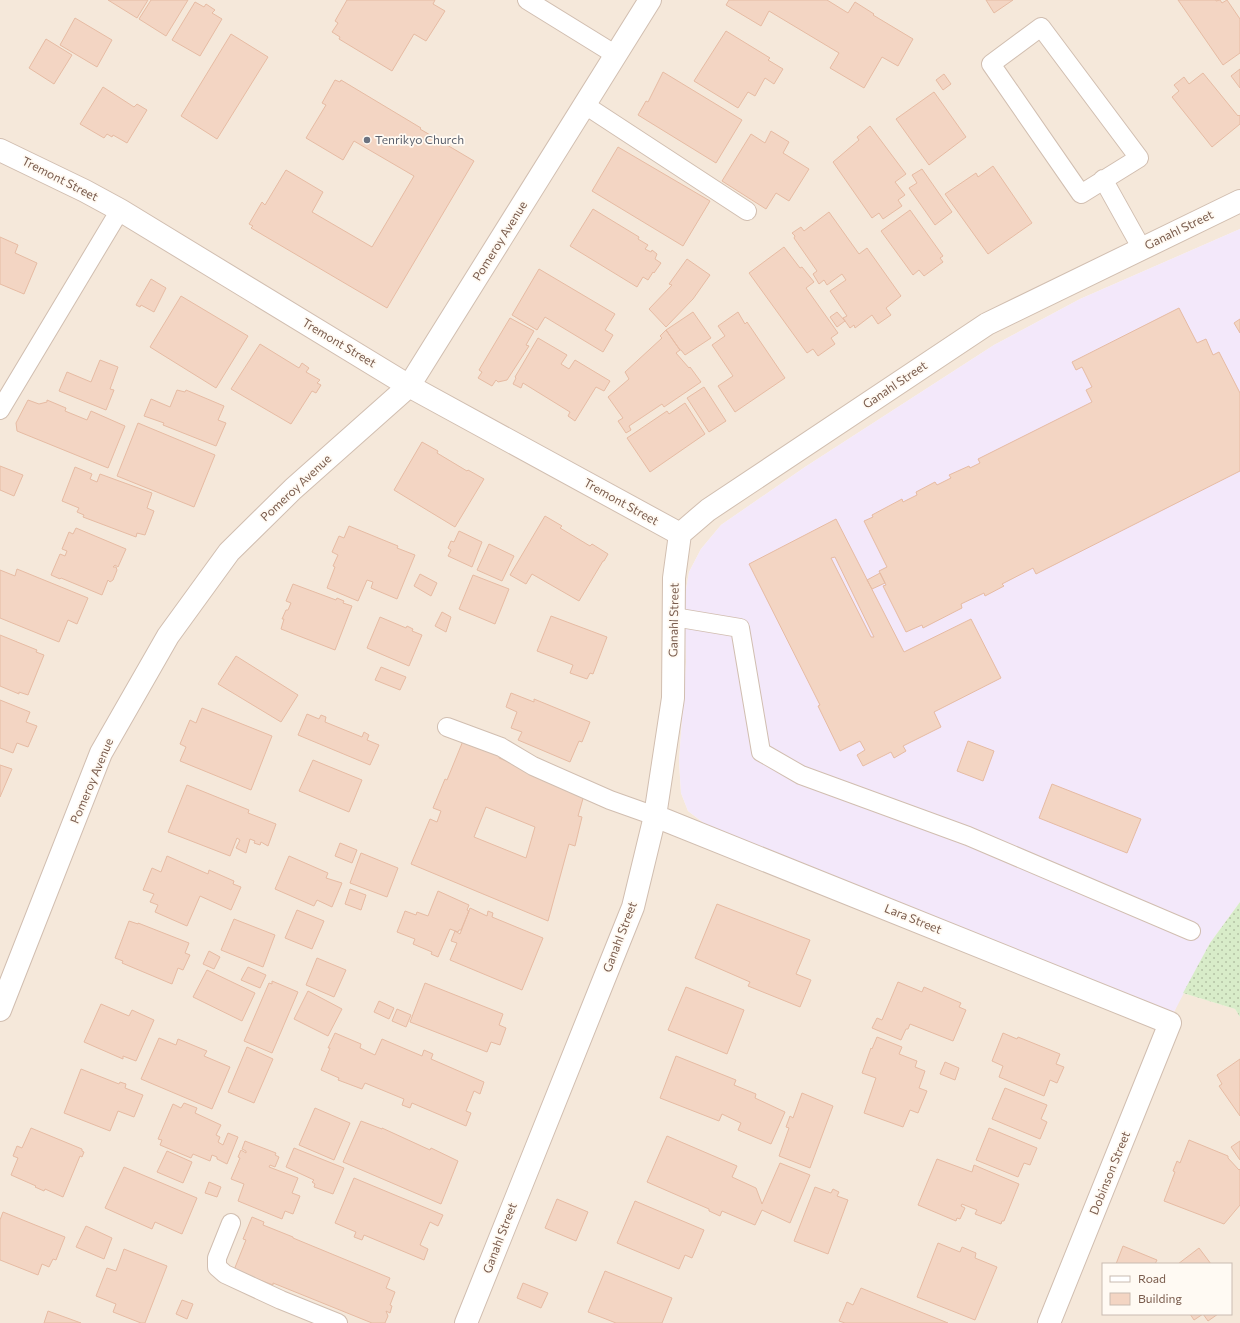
<svg xmlns="http://www.w3.org/2000/svg" width="1240" height="1323" font-family="Commissioner,sans-serif">
  <defs>
    <pattern id="grass-dots" width="8" height="8" patternUnits="userSpaceOnUse"><rect width="8" height="8" fill="#d8ecc9"/><path d="M2 2h.1M6 6h.1" fill="none" stroke="#b4c2a5" stroke-width="1.8" stroke-linecap="round"/></pattern>
  </defs>
  <rect width="100%" height="100%" fill="#fdf6ec"/>
  <!-- residential -->
  <path fill="#f5e8da" fill-rule="evenodd" d="M0,0H1240V229L1080,299L994,345L805,467L721,525L701,549L689,572L684,601L686,662L679,761L681,793L688,811L705,824L1173,1014L1183,993L1235,1009L1240,1017V1323H0ZM1103,1264H1231V1314H1103Z"/>
  <!-- education -->
  <path fill="#f3e8fa" d="M1240,229V902L1210,943L1173,1014L705,824L688,811L681,793L679,761L686,662L684,601L689,572L701,549L721,525L805,467L994,345L1080,299Z"/>
  <!-- grass -->
  <path fill="url(#grass-dots)" d="M1240,902V1017L1235,1009L1183,993L1210,943Z"/>
  <!-- building -->
  <path fill="#f3d5c3" stroke="#e6bba3" fill-rule="evenodd" d="M108,0H148L137,18Z
    M151,0H188L166,36L139,19Z
    M347,0H435L433,4L445,11L426,41L414,34L392,71L339,39L340,37L332,32L338,23L335,21Z
    M729,0H827L848,13L855,2L874,14L873,15L913,39L898,66L882,57L864,88L830,68L839,53L769,11L761,26L726,5Z
    M986,0H1013L994,13Z
    M1178,0H1216V1L1220,0L1222,3L1227,0L1240,19V53L1223,65Z
    M195,2L204,7L206,4L215,10L212,13L222,19L200,56L172,40Z
    M75,18L112,40L97,67L60,45Z
    M726,31L770,58L768,60L783,69L774,84L765,78L755,96L748,92L738,108L694,81Z
    M231,34L268,57L217,139L181,116Z
    M46,39L72,55L54,84L29,68Z
    M1240,69V88L1231,76Z
    M663,72L742,120L716,163L638,115L646,101L648,102Z
    M1203,73L1238,116L1239,115L1240,116V124L1212,147L1172,97L1179,91L1174,85L1184,77L1189,84Z
    M944,74L951,84L943,90L936,80Z
    M335,80L340,82L341,80L421,128L420,129L474,161L387,308L251,228L253,226L249,224L262,202L265,205L286,170L323,192L312,212L372,247L414,176L354,141L343,160L306,138L326,105L322,103Z
    M103,87L134,107L137,104L147,110L127,143L113,135L112,137L107,134L104,138L80,124Z
    M934,92L966,137L929,165L896,119Z
    M870,126L906,174L895,182L905,195L898,200L902,206L883,219L879,213L872,218L833,162L859,140L857,137Z
    M771,131L789,142L783,153L809,169L789,201L776,193L766,209L722,181L751,134L765,143Z
    M618,147L710,201L683,246L592,191Z
    M993,166L1032,223L988,254L945,194L976,173L978,177Z
    M922,169L952,212L935,225L909,188L917,183L912,175Z
    M593,209L639,237L638,239L648,245L645,249L651,252L652,250L657,254L655,259L661,263L654,273L653,272L648,280L643,277L637,287L570,246Z
    M910,210L943,256L940,258L943,262L924,276L919,270L913,275L881,231Z
    M829,212L859,254L867,248L901,296L886,308L891,315L878,324L872,315L855,328L854,325L850,328L843,318L847,316L830,291L846,280L842,274L827,285L824,280L819,284L813,274L817,271L794,238L795,236L792,233L801,227L804,231Z
    M0,237L18,245L15,253L37,263L24,294L0,284Z
    M784,247L800,268L802,267L814,282L806,288L838,333L831,338L835,344L818,356L813,349L807,353L749,273Z
    M687,259L710,275L693,299L666,327L649,309L672,285L669,284Z
    M539,269L615,314L605,330L613,335L603,352L545,317L537,330L512,315Z
    M151,279L166,288L154,312L141,305L140,307L136,305Z
    M181,296L248,336L216,388L150,347Z
    M1179,308L1197,343L1206,339L1213,355L1219,352L1240,393V471L1036,574L1033,568L1002,584L1004,586L985,596L984,593L961,604L962,608L923,628L922,625L906,632L883,586L886,585L879,571L887,567L864,521L873,517L872,515L902,499L903,502L917,495L916,492L935,482L937,485L951,478L949,475L969,466L970,468L980,463L978,459L1092,402L1086,390L1092,387L1082,367L1076,370L1072,362Z
    M693,312L711,338L685,355L681,350H680L666,330Z
    M738,312L745,324L747,322L785,378L735,412L718,386L733,376L712,345L725,336L718,326Z
    M837,312L845,321L837,327L830,317Z
    M510,318L534,331L526,345L529,346L507,380L498,382L496,380L492,386L478,378L482,372L479,370Z
    M1240,319V333L1234,323Z
    M666,330L680,350L676,353L689,368L690,367L701,382L664,407L662,404L629,426L631,430L626,433L618,421L623,418L608,397L629,379L625,372L662,338L660,336Z
    M538,338L567,355L561,364L569,369L575,360L610,381L604,391L596,387L575,421L568,416L570,412L523,383L521,388L513,384L516,378L515,377Z
    M260,344L299,368L302,363L309,368L306,372L320,380L317,383L321,385L316,393L312,391L291,424L231,389Z
    M100,360L118,367L110,389L114,390L106,410L59,391L67,372L91,382Z
    M704,387L726,421L709,432L687,398Z
    M177,390L185,392L186,390L224,406L218,420L226,423L216,446L163,425L164,423L144,416L151,399L170,407Z
    M28,400L39,404L47,402V400L66,408L65,411L87,420L91,411L125,426L108,468L17,431L16,423Z
    M685,403L705,434L650,472L627,438L667,411L669,414Z
    M138,423L215,455L194,507L117,476Z
    M422,442L438,451L437,453L467,471L468,470L484,479L455,527L394,490Z
    M0,466L23,475L14,496L0,490Z
    M75,467L92,474L90,479L97,482L100,474L152,493L147,508L154,511L145,535L137,533L136,537L83,517L84,515L77,512L79,508L62,501Z
    M545,516L562,526L560,528L590,546L592,544L608,554L604,561H603L579,601L532,574L526,584L510,575Z
    M836,519L904,652L971,619L1001,678L934,712L941,727L903,746L906,751L894,758L891,752L863,766L857,755L865,750L860,741L840,751L818,706L820,705L749,564ZM835,557L874,637H871L831,558Z
    M349,526L398,546L397,548L415,555L397,599L371,588L373,582L367,580L358,601L327,588L335,567L333,566L338,555L332,552L339,536L344,538Z
    M76,528L126,549L118,567L115,565L113,567H116L117,570L113,580L110,582L108,580L102,595L61,578L60,579L51,575L60,554L65,556L67,551L62,549L69,532L73,534Z
    M459,531L482,542L472,567L448,556L451,550L448,548L451,541L454,542Z
    M489,544L514,556L502,581L477,570Z
    M17,569L88,598L77,624L68,620L59,642L0,618V570L15,576Z
    M880,573L885,583L872,589L867,580Z
    M420,574L437,583L431,596L414,586Z
    M473,575L509,589L495,624L459,609Z
    M293,584L336,600L337,598L344,601L343,603L352,606L335,650L281,629L284,619H282L286,610H288L291,603L286,601Z
    M442,612L451,617L446,632L435,626Z
    M551,616L607,637L593,674L590,673L587,679L570,673L573,665L537,651Z
    M380,617L406,628L407,626L413,629L412,631L422,635L409,666L367,648Z
    M0,635L37,650L36,652L44,655L28,695L19,692V694L0,686Z
    M236,656L298,695L281,722L218,684Z
    M381,667L406,677L400,690L375,680Z
    M511,693L534,702V699L590,722L582,742L579,741L570,762L518,740L522,732L511,728L517,712L506,707Z
    M0,700L30,712L26,722L37,726L28,747L17,743L13,753L0,748Z
    M202,708L272,736L251,790L180,761L186,747L180,744L190,720L196,723Z
    M307,714L319,719L321,715L326,717L325,722L362,737L364,732L369,735L367,740L379,745L370,765L298,735Z
    M465,736L501,751L499,758L565,785L584,795L578,816L582,817L575,846L569,844L548,921L411,864L430,819L437,822L441,811L433,808L445,779L447,780ZM486,807L535,827L526,858L474,837Z
    M968,741L994,751L983,781L957,771Z
    M313,760L362,780L349,812L299,791Z
    M0,765L12,769L0,797Z
    M1052,784L1141,819L1127,853L1039,818Z
    M187,785L249,810L248,813L276,824L268,846L261,842L260,845L254,843L255,841L250,839L246,853L236,848L240,840L237,838L230,856L168,832Z
    M340,843L357,850L352,863L335,856Z
    M361,853L398,868L387,897L350,883Z
    M167,856L208,874L209,870L234,881L233,884L241,887L231,910L200,896L187,926L155,912L158,905L150,902L154,894L143,890L152,868L161,872Z
    M289,856L328,873L326,878L342,883L332,907L317,900L314,906L275,889Z
    M350,889L366,895L361,910L345,904Z
    M438,891L469,905L467,910L469,911L461,930H459L458,932L450,929L438,957L431,954L432,952L413,944L415,939L397,932L405,911L416,915L417,912L428,916Z
    M717,904L810,940L796,974L811,980L800,1007L748,986L750,982L695,958Z
    M470,908L487,916L488,911L493,913L492,917L543,938L522,990L450,960L457,943L451,941L455,931L460,934Z
    M297,910L324,921L312,949L285,938Z
    M234,919L275,935L263,967L221,950Z
    M129,921L138,924V923L189,943L185,953L190,955L183,970L178,968L172,984L122,963L123,961L115,958Z
    M209,951L220,957L214,969L203,964Z
    M317,958L346,970L334,997L306,985Z
    M248,967L266,975L260,988L241,980Z
    M207,970L255,993L242,1021L193,997Z
    M272,981L298,992L272,1053L244,1041L269,983L272,984Z
    M898,982L922,992L924,987L961,1003L959,1007L966,1010L953,1041L910,1024L908,1029H906L901,1040L872,1028L877,1018L882,1020Z
    M425,983L503,1014L499,1025L506,1028L500,1045L491,1042L487,1052L410,1022Z
    M686,987L744,1010L727,1054L668,1030Z
    M308,991L342,1009L328,1036L294,1019Z
    M379,1001L394,1008L389,1019L374,1012Z
    M101,1004L129,1016L132,1010L154,1020L136,1061L123,1056V1059L84,1042Z
    M397,1009L411,1015L406,1027L392,1021Z
    M335,1033L361,1044L360,1048L375,1055L382,1039L422,1056L424,1050L433,1054L431,1059L484,1082L480,1094L474,1091L466,1111L471,1113L466,1126L412,1103L410,1108L402,1105L404,1099L365,1083L362,1089L338,1080L339,1078L321,1070L330,1048H328Z
    M1003,1033L1017,1039L1018,1037L1060,1054L1056,1064L1064,1067L1057,1083L1050,1080L1044,1096L999,1077L1003,1066L992,1061Z
    M877,1037L902,1047L899,1054L917,1061L915,1067L925,1071L919,1088L927,1091L918,1113L910,1110L903,1127L864,1113L876,1078L862,1073L871,1048L872,1049Z
    M159,1038L176,1045L178,1039L207,1051L204,1056L230,1067L212,1109L141,1079Z
    M247,1047L273,1059L254,1103L228,1092Z
    M676,1056L736,1080L734,1085L756,1094L755,1098L785,1112L771,1144L738,1130L741,1123L722,1114L719,1121L660,1098Z
    M1240,1059V1116L1219,1086L1222,1084L1217,1075Z
    M945,1062L959,1068L955,1080L940,1074Z
    M81,1069L119,1084L120,1082L126,1084L125,1088L143,1095L134,1117L118,1111L110,1131L64,1113Z
    M1005,1088L1047,1105L1041,1119L1047,1122L1040,1139L992,1119Z
    M802,1093L833,1106L810,1168L779,1156L789,1128L786,1127L790,1116L793,1118Z
    M184,1103L197,1108L195,1113L221,1125L216,1135L220,1137L218,1142L223,1145L228,1133L238,1137L227,1164L217,1159V1157L212,1155L210,1161L193,1154L191,1158L160,1145L162,1140L158,1139L173,1104L181,1108Z
    M315,1108L350,1123L334,1160L299,1145Z
    M361,1121L382,1129V1128L430,1150L431,1148L458,1161L441,1204L343,1162Z
    M31,1128L82,1149V1151L84,1152L82,1157L80,1156L63,1197L45,1189L44,1191L35,1187L36,1186L11,1175L18,1158L13,1156L17,1146L22,1148Z
    M989,1128L1037,1148L1030,1165L1024,1163L1018,1177L976,1160Z
    M667,1136L737,1166L732,1177L756,1188L762,1204L780,1163L810,1175L790,1223L762,1210L755,1225L722,1211L720,1216L709,1211V1209L647,1182Z
    M1189,1140L1228,1156V1158L1239,1170L1240,1169V1205L1224,1224L1164,1201L1175,1172L1173,1171L1177,1161L1180,1163Z
    M245,1141L276,1153L275,1155L279,1157L275,1167L270,1165L269,1167L298,1178L292,1193L300,1196L293,1214L285,1211L282,1219L238,1201L244,1184L231,1179L240,1158L238,1157L241,1150L246,1153V1151L242,1149Z
    M1240,1141V1160L1231,1147Z
    M294,1148L344,1168L333,1194L314,1187L315,1184L312,1182L314,1180L286,1167Z
    M167,1151L192,1162L183,1183L157,1172Z
    M937,1159L972,1172L974,1165L1019,1184L1004,1221H1002L1001,1224L975,1214L977,1210L962,1204L961,1206L965,1208L960,1219L957,1218L956,1221L918,1205Z
    M124,1167L197,1198L182,1234L155,1222L152,1229L105,1208Z
    M354,1178L443,1215L438,1226L430,1222L420,1245L428,1249L424,1260L364,1235L362,1240L354,1237L356,1232L335,1223Z
    M209,1182L221,1187L217,1197L205,1193Z
    M815,1187L831,1193L833,1189L839,1192L837,1196L848,1200L828,1254L794,1241Z
    M557,1199L588,1212L576,1241L545,1228Z
    M635,1201L704,1230L692,1258L685,1255L679,1269L617,1243Z
    M3,1212L65,1237L56,1260L53,1259L49,1267L42,1264L38,1275L0,1260V1220Z
    M252,1217L264,1222L263,1225L293,1237V1238L390,1278L386,1288L395,1292L390,1305L392,1306L390,1313L386,1311L388,1316L385,1323H372L273,1283V1285L234,1270L246,1240L243,1239Z
    M86,1226L112,1238L104,1259L76,1247Z
    M938,1243L960,1252L962,1247L976,1253L975,1258L997,1267L975,1320L917,1297Z
    M1123,1246L1157,1260L1155,1264H1116Z
    M1199,1248L1211,1264H1178Z
    M124,1249L167,1266L145,1323H141L113,1312L116,1304L96,1296L107,1268L116,1271Z
    M605,1271L672,1298L662,1323H616L588,1312Z
    M523,1283L548,1293L541,1308L517,1298Z
    M861,1288L948,1323H845L839,1321L847,1302L853,1305Z
    M182,1300L193,1304L187,1319L176,1314Z
    M48,1311L81,1323H44Z
    M1190,1314H1218L1208,1321L1203,1314L1194,1320Z"/>
  <g fill="none" stroke-linecap="round" stroke-linejoin="round">
    <defs>
      <path id="lane" d="M527,0L616,55
        M1041,27L1139,158L1081,194L991,64Z
        M585,105L747,211
        M1103,179L1142,249
        M0,410L120,210
        M674,617L740,628L761,752L801,775L968,836L1191,931
        M447,727L501,747L533,766L610,800L655,816
        M231,1223L217,1258V1267L225,1274L281,1300L338,1323"/>
      <path id="street" d="M0,150L85,191L120,210L409,386L680,534
        M655,816L1170,1023L1049,1323
        M0,1010L101,753L168,636L229,552L293,489L409,386L650,0
        M466,1323L633,907L655,816L673,698L674,578L680,534L708,510L987,324L1240,201"/>
    </defs>
    <!-- lane casing -->
    <use href="#lane" stroke="#d1beb0" stroke-width="20"/>
    <!-- street casing -->
    <use href="#street" stroke="#d1beb0" stroke-width="24"/>
    <!-- lane -->
    <use href="#lane" stroke="#fff" stroke-width="18"/>
    <!-- street -->
    <use href="#street" stroke="#fff" stroke-width="22"/>
  </g>
  <!-- markers -->
  <circle fill="#6b7280" stroke="#fffaf3" stroke-width="1.5" cx="367" cy="140" r="4"/>
  <g text-anchor="middle" stroke-width="3.5" stroke-linejoin="round" paint-order="stroke">
    <!-- worship labels -->
    <g font-size="12" fill="#5b616d" stroke="#fffaf3" text-anchor="start">
      <text x="375" y="144">Tenrikyo Church</text>
    </g>
    <!-- street labels -->
    <g font-size="12" fill="#7a5c4d" stroke="#fffaf3">
      <text transform="translate(60 179) rotate(27)" y="4">Tremont Street</text>
      <text transform="translate(1179 230) rotate(-26)" y="4">Ganahl Street</text>
      <text transform="translate(500 241) rotate(-58)" y="4">Pomeroy Avenue</text>
      <text transform="translate(339 343) rotate(31)" y="4">Tremont Street</text>
      <text transform="translate(895 385) rotate(-34)" y="4">Ganahl Street</text>
      <text transform="translate(296 488) rotate(-43)" y="4">Pomeroy Avenue</text>
      <text transform="translate(621 502) rotate(29)" y="4">Tremont Street</text>
      <text transform="translate(674 620) rotate(-89)" y="4">Ganahl Street</text>
      <text transform="translate(92 781) rotate(-67)" y="4">Pomeroy Avenue</text>
      <text transform="translate(913 919) rotate(22)" y="4">Lara Street</text>
      <text transform="translate(620 937) rotate(-69)" y="4">Ganahl Street</text>
      <text transform="translate(1110 1173) rotate(-68)" y="4">Dobinson Street</text>
      <text transform="translate(500 1238) rotate(-69)" y="4">Ganahl Street</text>
    </g>
  </g>
  <!-- legend -->
  <rect x="1102" y="1263" width="130" height="52" fill="#fffaf3" stroke="#cabbb1"/>
  <rect x="1110" y="1276" width="20" height="6" fill="#ffffff" stroke="#cabbb1"/>
  <text x="1138" y="1283" font-size="12" fill="#7a5c4d">Road</text>
  <rect x="1110" y="1293" width="20" height="12" fill="#f3d5c3" stroke="#cabbb1"/>
  <text x="1138" y="1303" font-size="12" fill="#7a5c4d">Building</text>
</svg>
